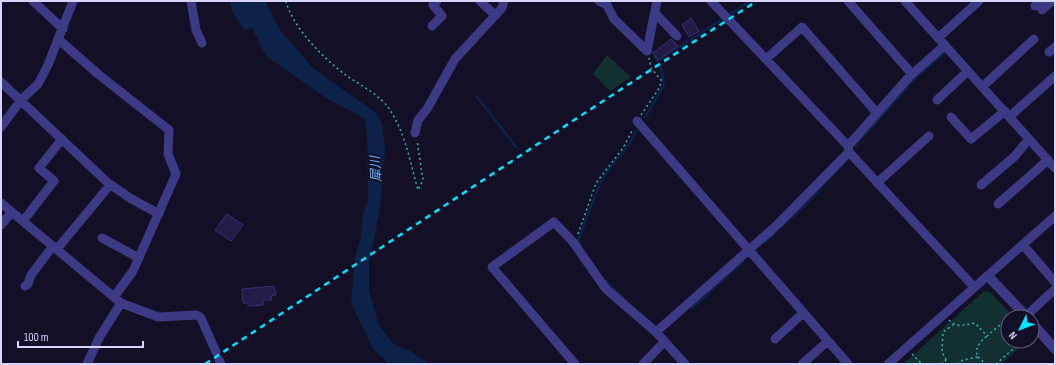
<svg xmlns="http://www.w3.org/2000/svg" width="1056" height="365" font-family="'Sofia Sans Condensed','Noto Sans JP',sans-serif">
  <rect width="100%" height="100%" fill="#130f26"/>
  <!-- green -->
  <path fill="#12302f" d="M607,55L631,77L610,91L593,74Z
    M984,291L990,292L1014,317H1008V341H1027L1001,364H903Z"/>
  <!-- water -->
  <path fill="#0c2248" d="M230,1H265L280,30L314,69L376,113L382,124L385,149L380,209L369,264V291L379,325L393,344L410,351L430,364H389L373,349L351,303L355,257L360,240L364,211L368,200L367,136L365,119L326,98L266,56L252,28L244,30L233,13Z"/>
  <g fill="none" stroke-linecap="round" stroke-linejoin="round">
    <!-- stream -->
    <path stroke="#0c2248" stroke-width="2.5" d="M730,14L750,1
      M657,61L724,18
      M477,97L516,147
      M645,117L664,85L661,67L651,50
      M855,146L914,79L946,51
      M782,226L806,204L843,164
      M765,242L774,234
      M581,246L578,240L602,178L630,143L637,130
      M606,281L623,298
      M692,308L743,261"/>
  </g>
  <!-- building -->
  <path fill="#241b47" stroke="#3b2d73" d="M691,18L699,31L689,37L682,25Z
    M671,39L678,46L658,60L653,53Z
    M227,214L243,225L231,241L215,230Z
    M274,286L276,295L271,296L272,300H263V305L248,306V303H243L242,289Z"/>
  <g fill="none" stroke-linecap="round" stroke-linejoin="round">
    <!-- path -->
    <path stroke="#2fb8b0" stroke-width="1.5" stroke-dasharray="2 3" stroke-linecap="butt" d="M286,1C292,27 325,60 347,76C360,85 378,94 388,107C405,131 410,162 418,190L423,180L417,140
      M641,115L660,87L661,80L651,68L649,58
      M578,234L596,183L623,148L633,129
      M949,320C956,328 965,325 975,323L987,336L1008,318
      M912,354L922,364
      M978,357L986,364
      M946,360L942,352L943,332L953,325
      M941,364L946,360L948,364
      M957,364L963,360L978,357L976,352C978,344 981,341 987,336
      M996,364L1022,341"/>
    <!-- minor -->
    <path stroke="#3d3a85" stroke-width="9" d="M33,1L63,29
      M191,1L196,30L202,43
      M480,1L495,15
      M599,1L607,5L614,19L647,51
      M711,1L848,146L849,152L974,287
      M848,1L912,74
      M905,1L1055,168
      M1035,6L1041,1
      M1042,10L1052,1
      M655,13L677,36
      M432,26L442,16L433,5L437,1
      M938,38L979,1
      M58,39L98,74L169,130L168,154L176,174L133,271L114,297
      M647,51L657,1
      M1049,52L1055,47
      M766,59L802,27L877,113
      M1,82L108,183L130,198L159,214
      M982,87L1034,39
      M937,100L968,71
      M951,117L971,139L1005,111
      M1009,117L1055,76
      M637,121L848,364
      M1,127L21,100L38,84L48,65L73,1
      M415,133L418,120L427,109L455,59L502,8L504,1
      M848,146L909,77L945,45
      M877,183L929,136
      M981,185L1014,157L1029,139
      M1,203L121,303L158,317L197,315L201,318L216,352
      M998,204L1048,160
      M23,221L54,181L39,168L62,139
      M1,225L12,212
      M102,238L139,258
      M1023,245L1055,282
      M57,249L110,185
      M25,286L28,284L31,275L53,246
      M1026,316L1055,289
      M656,332L777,225L849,152
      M775,339L803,313
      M219,360L221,364
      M87,364L99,338L121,303
      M575,364L492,267L554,222L573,242L606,289L656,332L685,364
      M643,364L664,342
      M802,364L828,341
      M888,364L1055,216"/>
    <!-- tertiary -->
    <path stroke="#3d3a85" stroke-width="10" d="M988,276L1027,317
      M1032,323L1055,349"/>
    <!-- rail -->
    <path stroke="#00e5ff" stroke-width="2.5" stroke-dasharray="6 5" stroke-linecap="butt" d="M205,364C389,243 572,120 757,1"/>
  </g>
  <g text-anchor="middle" stroke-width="4" stroke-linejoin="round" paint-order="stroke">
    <!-- water labels -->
    <g font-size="13" font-style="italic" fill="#62b6ff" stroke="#130f26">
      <text transform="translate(375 169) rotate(-93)" y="5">犀川</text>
    </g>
  </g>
  <!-- border -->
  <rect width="1056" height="365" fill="none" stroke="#d9d4ff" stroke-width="4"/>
  <!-- north arrow -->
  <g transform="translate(1020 329) rotate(228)"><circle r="19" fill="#130f26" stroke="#625e7d"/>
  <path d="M0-3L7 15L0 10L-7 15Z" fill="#00e5ff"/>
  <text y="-6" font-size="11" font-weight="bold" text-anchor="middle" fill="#d9d4ff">N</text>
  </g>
  <!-- scale -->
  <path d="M18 341v6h125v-6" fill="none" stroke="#d9d4ff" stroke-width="2"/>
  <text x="24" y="341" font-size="12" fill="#d9d4ff" stroke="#130f26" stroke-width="3" paint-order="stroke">100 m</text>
</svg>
